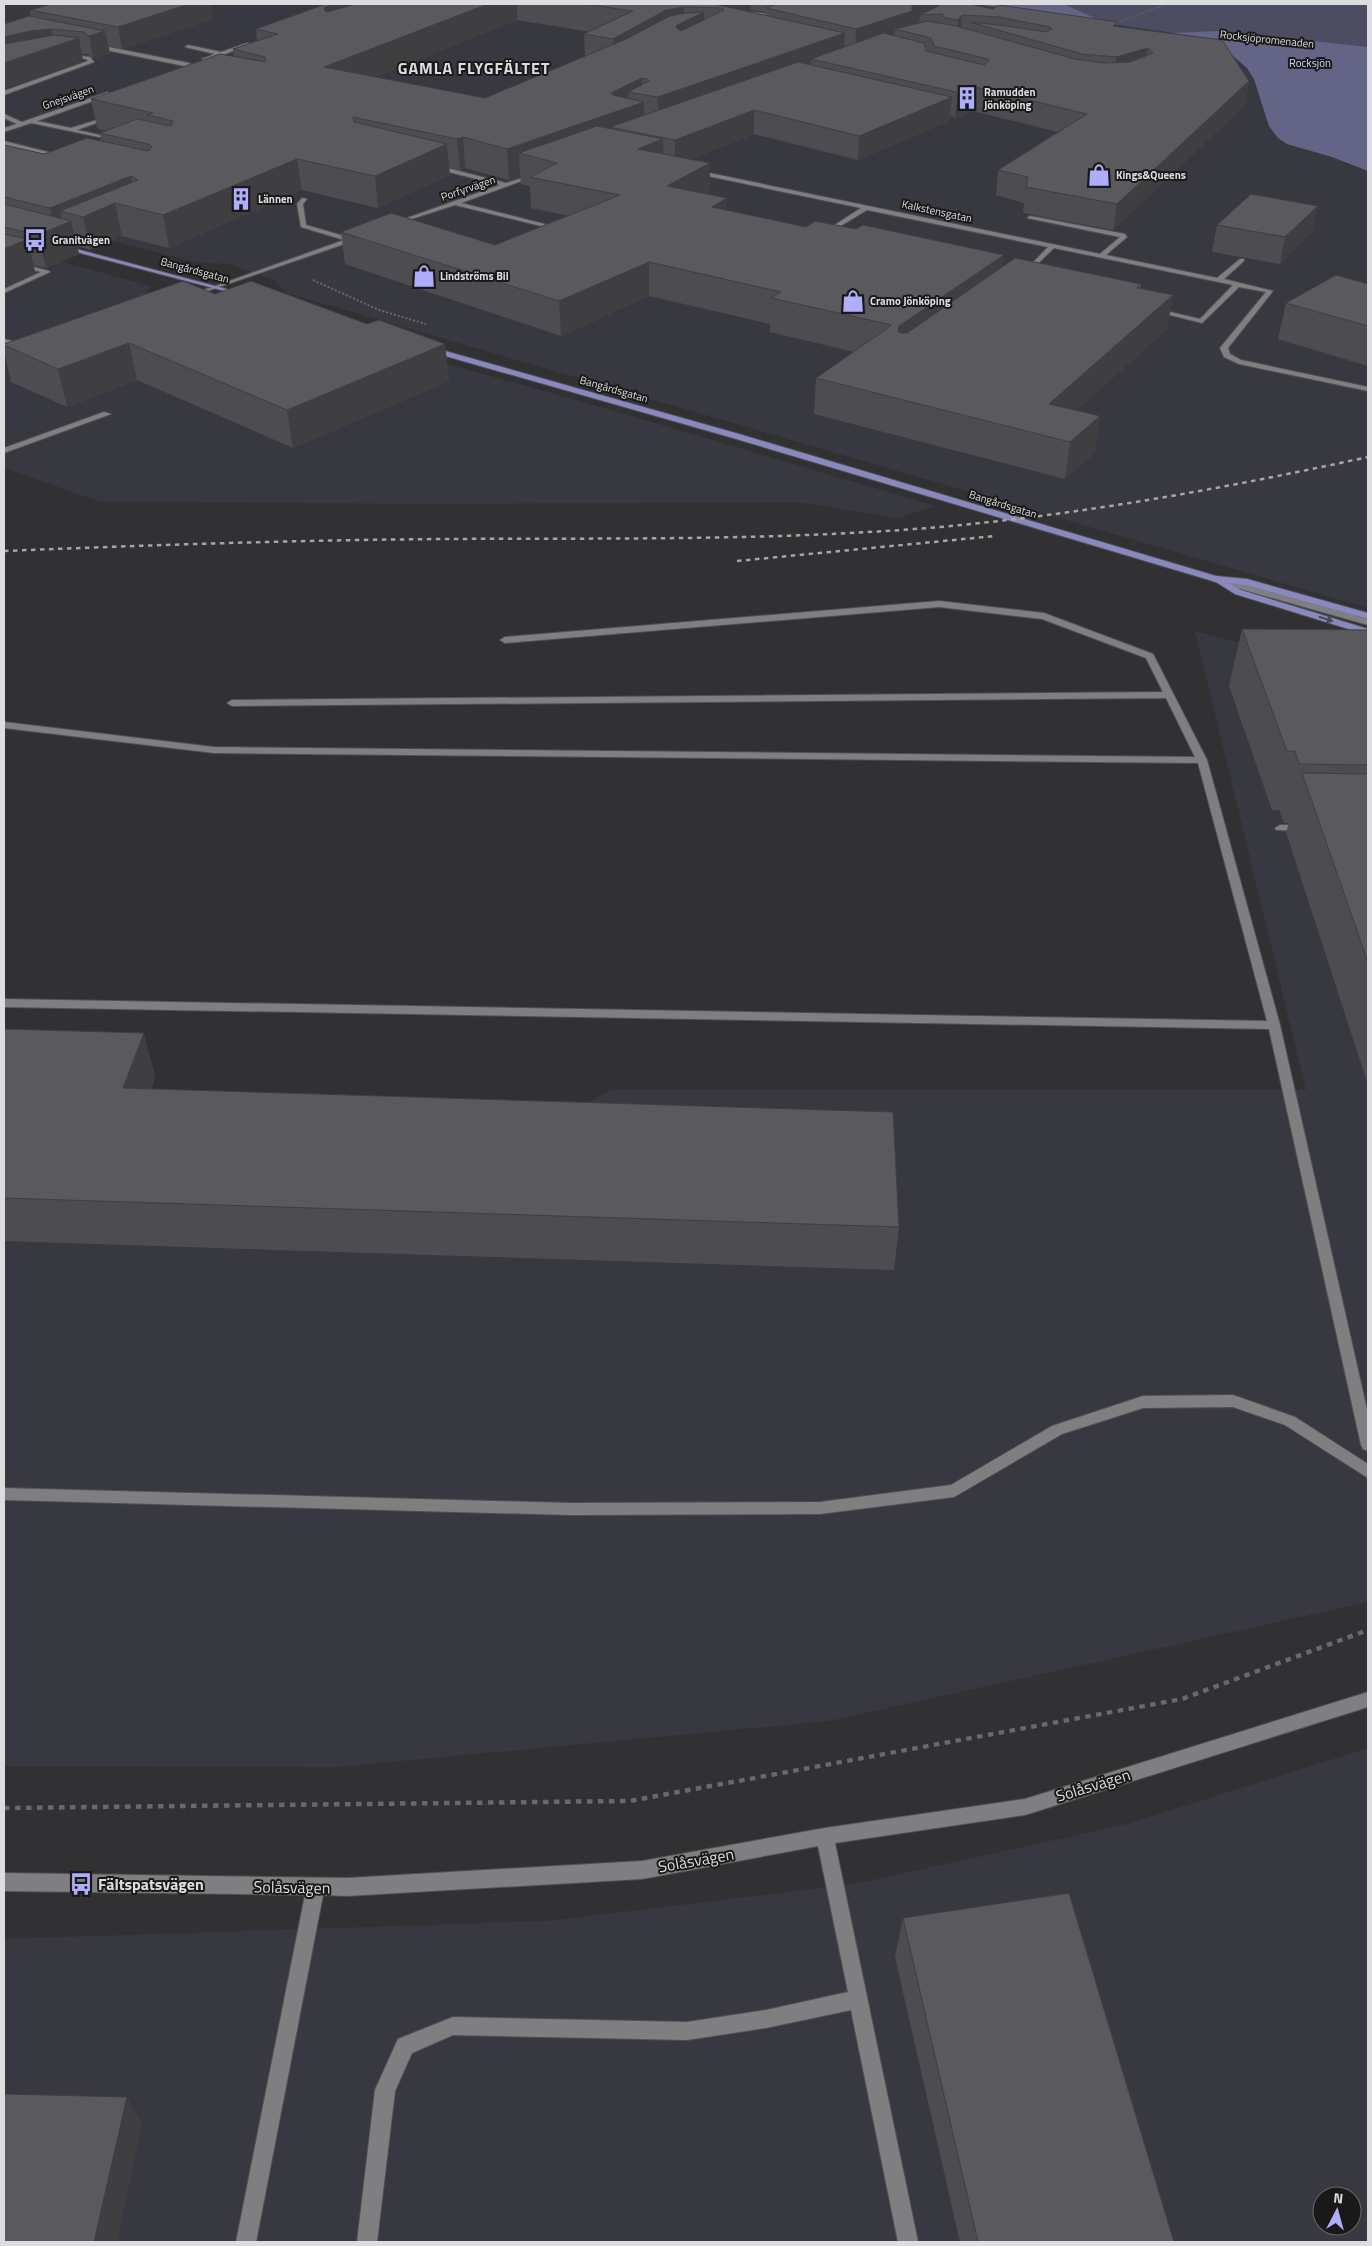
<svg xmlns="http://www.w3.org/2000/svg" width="1372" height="2246" font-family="'Titillium Web',sans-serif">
  <rect width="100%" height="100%" fill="#313134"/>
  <!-- built -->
  <path fill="#383841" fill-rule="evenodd" d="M4,4H971L1173,33L1193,39L1228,52L1247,68L1254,79L1269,126L1287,144L1332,157L1368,171V608L287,293L274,280L230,264L195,262L4,213Z
    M4,246L150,286L145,299L238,304L621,413L935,506L898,518L797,502L428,504L98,501L4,468Z
    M1195,631L1317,663L1368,654V1602L829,1721L335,1767L4,1766V1104L569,1114L610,1090H1306Z
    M1368,1748V2242H4V1939L548,1921L855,1884L1127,1824ZM1322,2196H1352V2226H1322Z"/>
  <!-- green -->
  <path fill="#4c4d60" d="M971,4H1368V171L1332,157L1287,144L1278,138L1269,126L1254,79L1247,68L1228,52L1193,39L1173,33Z"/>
  <!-- forest -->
  <path fill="#646586" d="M977,4H1063L1095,18V21Z
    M1218,31L1368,47V171L1332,157L1287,144L1278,138L1269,126L1254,79L1247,68L1232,55L1193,39L1173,33Z"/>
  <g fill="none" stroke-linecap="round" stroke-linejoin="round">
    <defs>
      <path id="minor" d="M752,12L783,16L785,17L783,18L752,15L739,19L737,18Z
        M247,43L252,44L204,62L202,59L215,54L185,47L188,45L221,52Z
        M93,44L189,63L192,65L189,67L91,47Z
        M64,54L90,57L94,62L4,95V91L88,61L86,59L64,56Z
        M108,92L110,95L37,121L71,128L113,115V117L77,130L118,139V141L31,123L4,132V128L17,124L4,118V114L22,122Z
        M4,141L64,156L65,157L62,159L4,145Z
        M435,165L506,183L538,173V175L461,203L564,229L561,231L455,205L393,225V223L500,185L433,168Z
        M695,170L1100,254L1120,237L1027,218L1030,216L1125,234L1127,237L1106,255L1217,278L1240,259H1244V261L1224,279L1273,291L1228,348L1230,354L1241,360L1368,387V391L1239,364L1224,357L1220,348L1266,292L1239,287L1202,323L1150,310L1153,308L1200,319L1233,285L1054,248L1025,276L1022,274L1023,273L1048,247L867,210L829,233L827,230L861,208L693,173Z
        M302,198L307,199L303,204L306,225L351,238L359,237V239L190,297V295L344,240L301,227L297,204Z
        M4,259L49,271L50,272L4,293V289L41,272L4,263Z
        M4,339L28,345L29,347L25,349L4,343Z
        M104,412L111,414L4,453V448Z
        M1212,577H1218L1368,619V625L1212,581Z
        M939,601L1044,613L1153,654L1207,760L1280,1025L1368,1414V1451L1363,1449L1361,1445L1269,1029L4,1007V999L1267,1021L1198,763L214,753L4,728V722L214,747L1195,757L1166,698L232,706L227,703L232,700L1163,692L1146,658L1042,619L939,607L505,643L500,640L505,637Z
        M1280,825H1303L1308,828L1303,831L1276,830L1275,828Z
        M1233,1395L1295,1417L1368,1464V1478L1285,1425L1233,1407L1143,1408L1062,1434L954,1497L820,1514L571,1515L4,1500V1488L571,1503L820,1502L951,1485L1052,1426L1143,1396Z
        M1368,1692V1707L1025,1815L835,1843L918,2242H898L851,2010L766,2028L687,2040L453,2035L412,2053L395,2091L377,2242H357L375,2090L398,2039L453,2017L687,2022L766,2010L848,1992L818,1846L642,1879L347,1896L323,1895L256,2242H236L305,1895L4,1891V1873L347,1878L642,1861L825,1828L1025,1799Z"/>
      <path id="major" d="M61,246H65L245,294L240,295L61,248Z
        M431,347L739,434L1216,576L1247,579L1368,613V619L1246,585L1228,583L1241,590L1368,629V635L1235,594L1216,582L733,438L428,351V347Z"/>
    </defs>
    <!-- minor casing -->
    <use href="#minor" stroke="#505053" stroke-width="2"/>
    <!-- major casing -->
    <use href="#major" stroke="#505053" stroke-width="2"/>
    <!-- path-far2 -->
    <path stroke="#69696c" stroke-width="1" stroke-dasharray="2 2" stroke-linecap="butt" d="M1116,23L1167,4
      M1220,41L1368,56"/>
    <!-- path-far1 -->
    <path stroke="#69696c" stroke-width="2" stroke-dasharray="2 2" stroke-linecap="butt" d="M313,280L379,310L426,324"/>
    <!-- path -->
    <path stroke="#69696c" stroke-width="4.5" stroke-dasharray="5.5 5.5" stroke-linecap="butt" d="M4,1808L630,1801L1182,1699L1368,1630"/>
    <!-- minor -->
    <use href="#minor" fill="#7f7f82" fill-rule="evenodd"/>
    <!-- major -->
    <use href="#major" fill="#8a89bf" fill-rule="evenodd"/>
    <!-- rail -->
    <path stroke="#a6a6a8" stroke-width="2.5" stroke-dasharray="4.5 4.5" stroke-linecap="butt" d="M4,551C151,545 298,540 445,539C610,538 775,541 940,527C1085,514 1226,488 1368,457
      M737,561L995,536"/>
  </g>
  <!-- wall -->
  <path fill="#4d4d51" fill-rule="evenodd" d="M326,4H349V6L355,4H940V5L993,9L1118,26L1249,81L1245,105L1113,230L1023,213L1024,203L996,195L998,170L1058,132L973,111L955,119L953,116L950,115L949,121L858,160L754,134L691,159L710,194H709L727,210L806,227L856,229L1004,255L1003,266L1141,284V288L1173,295L1167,329L1077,410L1100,416L1095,453L1065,479L814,414L816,378L854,352L770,332V324L649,296L561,336L345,264L341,232L495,245L569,216L531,208L530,186L521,184L520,176L509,180L465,168L460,170L449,168L450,175L378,208L302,190L169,248L122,236L90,250L77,246L79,254L46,268L34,265L35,273L4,286V145L44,154L101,141L100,133L106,131L97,128L91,99L234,56L233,49L257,41L256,29ZM751,10L766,12V15L748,12ZM517,20L590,32L584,34L585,57L485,98L375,77Z
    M30,10L213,19L122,49L108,46L110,53L93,59L88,54H82L83,61L4,88L31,16Z
    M1318,206L1312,232L1280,264L1212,252L1217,225Z
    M1368,284V366L1278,339L1286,303Z
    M215,294L367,324L445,344L449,381L293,448L137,380L67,407L11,382L4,351V344Z
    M1242,629L1368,630V1085L1286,832L1289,823H1284L1279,810H1272L1229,686Z
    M4,1029L155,1076L151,1089L899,1227L894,1270L4,1241Z
    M903,1918L1174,2242H960L895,1957Z"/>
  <!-- shaded-wall -->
  <path fill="#3f3f42" d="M189,4H211L213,19L122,49L118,27Z
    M334,4H349L351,26L324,10L325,7Z
    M488,4H517V20L327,96L324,67Z
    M711,4H751V10L724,22V10L722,8Z
    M912,4H940L939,14L920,15L919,27L895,29L894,44L855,57L856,29Z
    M684,7V21L704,12V40L614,67L613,39L666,10Z
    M962,15L960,37L956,42L958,20Z
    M51,29L55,46L79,38L83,61L4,88V37L30,31Z
    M105,31L110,53L93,59L89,36Z
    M845,33L843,61L811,59L810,73L658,127V97Z
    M1148,48L1144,71L1113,80L1116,57Z
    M642,78V94L628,92L629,107L644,102V131L610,127L611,143L519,153L520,176L509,180L507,149L611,93Z
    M1249,81L1245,105L1113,230L1117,204Z
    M975,87L973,111L955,119L957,95Z
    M952,97L949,121L858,160L859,136Z
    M754,110V134L675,165V140Z
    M463,137L465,168L460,170L457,139Z
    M663,139L664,169L638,149Z
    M447,144L450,175L378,208L375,176Z
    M297,159L302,190L169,248L163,215Z
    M710,163V194L667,218V186Z
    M131,176L137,208L115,203L122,236L90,250L83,217L60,211L63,225L71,221L79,254L46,268L38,235L54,229L50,208Z
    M727,198V230L712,207Z
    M1318,206L1312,232L1280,264L1285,237Z
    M28,239L35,273L4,286V249Z
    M1004,255L1000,289L896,360L899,326Z
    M649,262V296L561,336L559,301Z
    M1173,295L1167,329L1048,437L1049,404Z
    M129,343L137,380L67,407L58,369Z
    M445,344L449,381L293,448L287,410Z
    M1100,416L1095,453L1065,479L1070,442Z
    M144,1033L155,1076L135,1131L123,1088Z
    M127,2097L142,2124L117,2242H94Z"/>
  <!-- building -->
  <path fill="#5a5a5e" stroke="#3f3f42" d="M52,4H189L118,27L30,10Z
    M326,4H334L325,7L324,10L328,12L355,4H488L324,67L485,98L626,39L670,16L685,13L704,12L677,25L676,27L681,31L724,10L722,8L684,7L666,10L613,39L584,34L633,11L584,4H714L845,33L658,97L628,92L649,81L648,79L642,78L611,93L613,95L644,102L507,149L463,137L457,139L353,117L354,122L447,144L375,176L297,159L163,215L115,203L83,217L60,211L138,180L131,176L50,208L4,197V145L44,154L87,138L148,151L152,147L148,144L100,133L137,119L171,126L173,121L147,115L153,113L91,99L220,54L266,62L265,57L233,49L278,34L256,29Z
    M777,4H913H912V11L856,29L766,8Z
    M942,4H970L993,9L999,5L1118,22L1113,26L1222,40L1249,81L1117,204L1026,187L1028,177L998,170L1087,114L975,87L957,95L956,92L811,59L883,33L924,43L926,51L984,65L989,61L988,59L934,46L931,38L895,29L927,21L956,26L1075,59L1104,63L1130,62L1153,53L1148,48L1116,57L1082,54L970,22L999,25L1046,32L1052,29L1050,27L999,17L962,15L958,20L945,18L942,14L920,15Z
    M29,16L105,31L89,36L84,32L51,29L30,31L4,37V24Z
    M55,35L79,38L4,63V44Z
    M798,62L952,97L859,136L754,110L675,140L610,127Z
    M597,126L663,139L638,149L710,163L667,186L727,198L712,207L806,227L815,221L856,229L863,225L1004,255L899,326L898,331L900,333H907L1015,258L1141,284L1137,288L1173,295L1049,404L1100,416L1070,442L816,378L892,325L771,298L781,292L649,262L559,301L341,232L391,213L495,245L620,195L530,177L557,163L519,153Z
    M1251,194L1318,206L1285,237L1217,225Z
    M4,204L71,221L38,235L4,227Z
    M4,234L28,239L4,249Z
    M1336,275L1368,284V326L1286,303Z
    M183,281L215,294L251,281L367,324L379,320L445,344L287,410L129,343L58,369L4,345V344Z
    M1242,629L1368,630V765L1299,764L1295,751H1287Z
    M1302,773L1368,774V962Z
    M4,1029L144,1033L123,1088L893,1112L899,1227L4,1198Z
    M1069,1893L1174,2242H978L903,1918Z
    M4,2094L127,2097L94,2242H4Z"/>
  <!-- one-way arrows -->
  <defs><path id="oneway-solid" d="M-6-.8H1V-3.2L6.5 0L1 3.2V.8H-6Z" transform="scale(1.25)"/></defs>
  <use fill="#46465c" href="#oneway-solid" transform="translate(1326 619) rotate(17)"/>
  <!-- icons -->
  <defs>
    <symbol id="building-bare" viewBox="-9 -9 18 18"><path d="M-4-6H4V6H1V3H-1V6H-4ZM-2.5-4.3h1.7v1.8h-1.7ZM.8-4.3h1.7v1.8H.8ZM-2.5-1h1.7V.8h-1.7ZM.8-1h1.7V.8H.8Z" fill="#aeaefa" stroke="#19191a" stroke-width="2.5" paint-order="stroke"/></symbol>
    <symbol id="shop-bare" viewBox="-9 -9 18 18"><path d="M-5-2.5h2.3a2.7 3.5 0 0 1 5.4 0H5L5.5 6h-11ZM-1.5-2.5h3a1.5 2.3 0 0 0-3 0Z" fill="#aeaefa" stroke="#19191a" stroke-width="2.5" paint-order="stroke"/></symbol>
    <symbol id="bus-bare" viewBox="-9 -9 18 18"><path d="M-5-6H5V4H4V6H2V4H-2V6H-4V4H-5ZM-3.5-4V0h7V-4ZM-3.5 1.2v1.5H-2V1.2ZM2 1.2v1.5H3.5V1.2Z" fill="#aeaefa" stroke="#19191a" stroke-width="2.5" paint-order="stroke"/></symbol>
  </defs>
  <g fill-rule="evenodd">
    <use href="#building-bare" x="951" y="82" width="32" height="32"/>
    <use href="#shop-bare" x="1083" y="159" width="32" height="32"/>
    <use href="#building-bare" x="225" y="183" width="32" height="32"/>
    <use href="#bus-bare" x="19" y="224" width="32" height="32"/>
    <use href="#shop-bare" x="408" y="260" width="32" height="32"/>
    <use href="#shop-bare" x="837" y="285" width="32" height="32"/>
    <use href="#bus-bare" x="65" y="1868" width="32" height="32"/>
  </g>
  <g text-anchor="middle" stroke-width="4" stroke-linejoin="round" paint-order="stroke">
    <!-- far-street labels -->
    <g font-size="11" fill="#dddddf" stroke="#19191a">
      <text transform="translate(1267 39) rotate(6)" y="4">Rocksjöpromenaden</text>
      <text transform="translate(68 97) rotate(-19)" y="4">Gnejsvägen</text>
      <text transform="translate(468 188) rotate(-19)" y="4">Porfyrvägen</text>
      <text transform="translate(937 211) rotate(12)" y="4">Kalkstensgatan</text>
      <text transform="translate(195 270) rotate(15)" y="4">Bangårdsgatan</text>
      <text transform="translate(614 389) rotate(16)" y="4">Bangårdsgatan</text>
      <text transform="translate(1003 504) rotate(17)" y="4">Bangårdsgatan</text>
    </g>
    <!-- far-park labels -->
    <g font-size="11" fill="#d3d4f8" stroke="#19191a">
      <text x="1310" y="67">Rocksjön</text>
    </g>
    <!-- far-poi labels -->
    <g font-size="11" font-weight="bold" fill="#dddddf" stroke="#19191a" text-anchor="start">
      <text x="984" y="96">Ramudden<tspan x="984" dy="13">Jönköping</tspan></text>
      <text x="1116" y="179">Kings&amp;Queens</text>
      <text x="258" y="203">Lännen</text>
      <text x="52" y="244">Granitvägen</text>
      <text x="440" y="280">Lindströms Bil</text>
      <text x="870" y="305">Cramo Jönköping</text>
    </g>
    <!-- far-district labels -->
    <g font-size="16" font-weight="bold" letter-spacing="1" fill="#dddddf" stroke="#19191a">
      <text x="474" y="74">GAMLA FLYGFÄLTET</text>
    </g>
    <!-- near-street labels -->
    <g font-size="16" fill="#dddddf" stroke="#19191a">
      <text transform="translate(1093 1785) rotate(-17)" y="6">Solåsvägen</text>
      <text transform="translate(696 1860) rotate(-10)" y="6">Solåsvägen</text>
      <text transform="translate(292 1887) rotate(1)" y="6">Solåsvägen</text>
    </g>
    <!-- near-poi labels -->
    <g font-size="16" font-weight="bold" fill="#dddddf" stroke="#19191a" text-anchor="start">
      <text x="98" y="1890">Fältspatsvägen</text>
    </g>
  </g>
  <!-- border -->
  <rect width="1372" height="2246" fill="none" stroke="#dddddf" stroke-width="10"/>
  <!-- north arrow -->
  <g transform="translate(1337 2211) rotate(6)"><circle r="24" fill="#19191a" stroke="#676769"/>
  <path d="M0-4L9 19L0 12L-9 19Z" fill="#aeaefa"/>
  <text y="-8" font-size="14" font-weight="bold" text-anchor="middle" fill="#dddddf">N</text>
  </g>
</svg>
